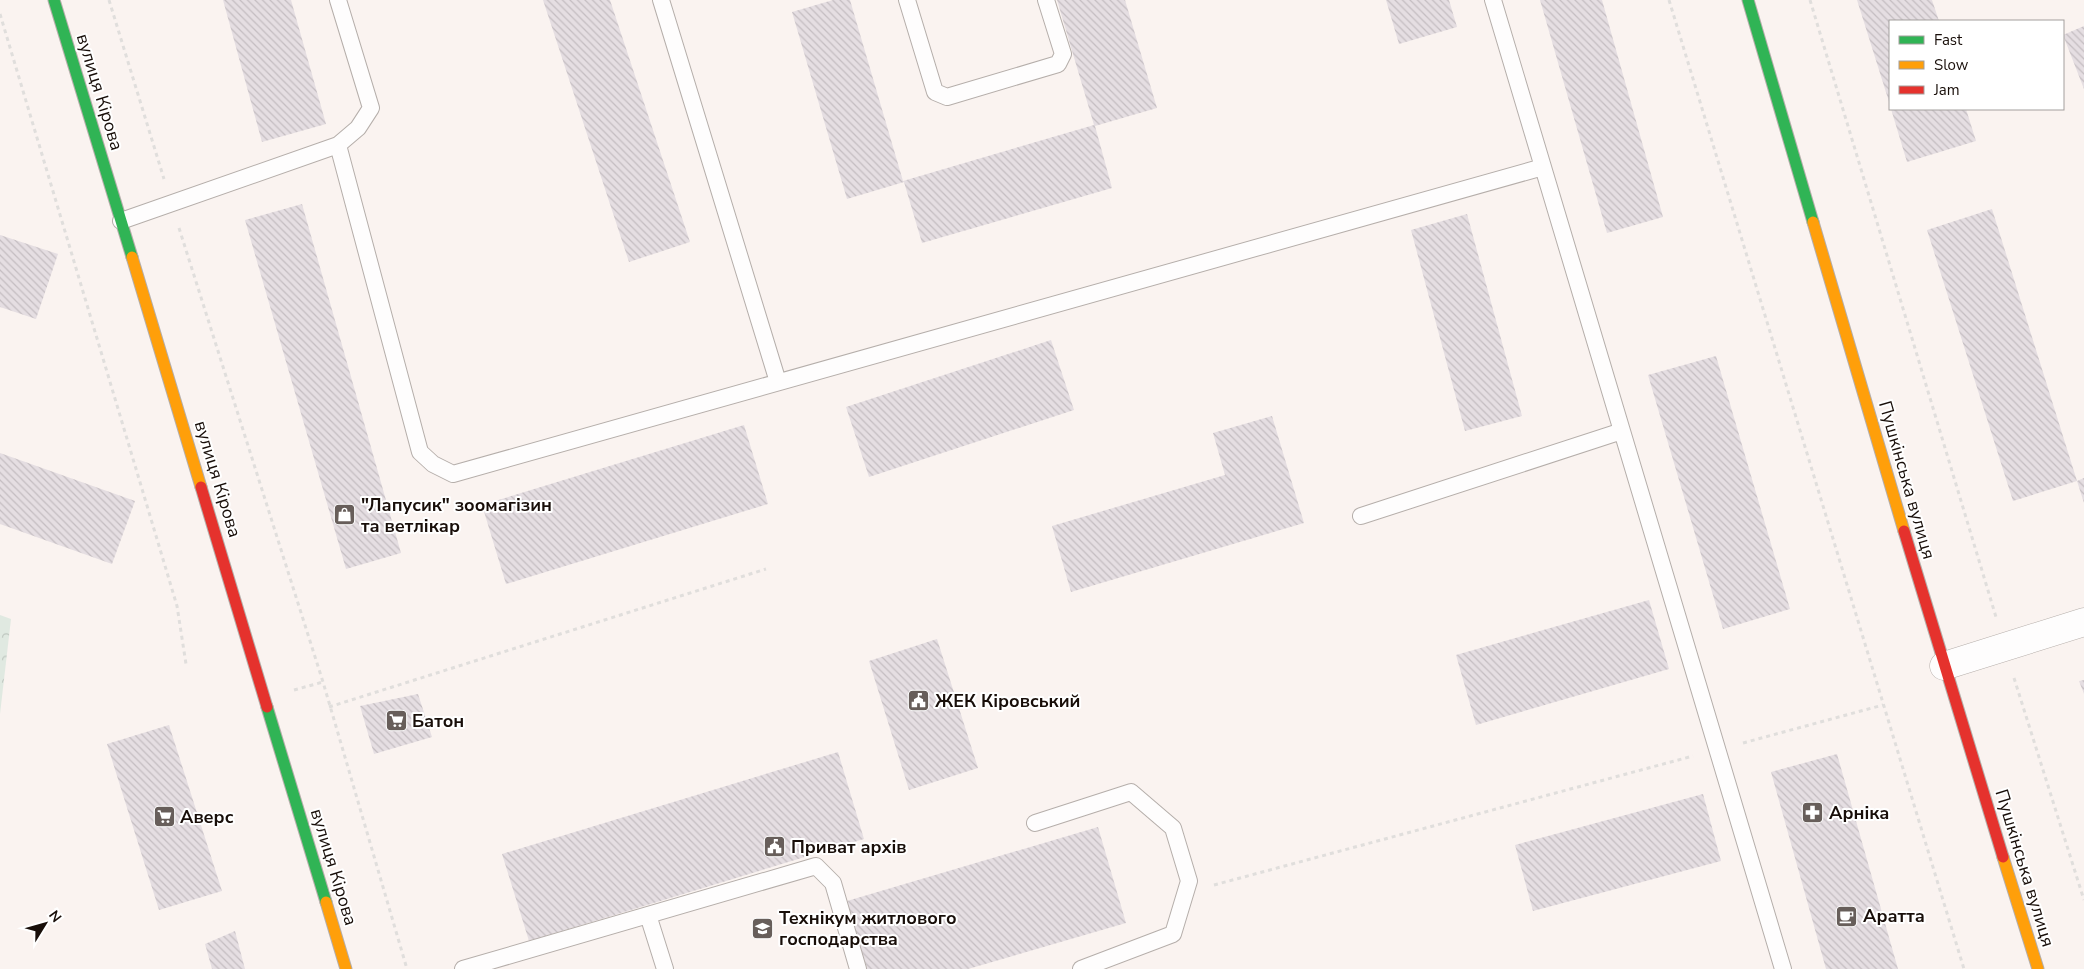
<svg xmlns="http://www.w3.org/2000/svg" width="2084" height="969" font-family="'Nunito Sans',sans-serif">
  <defs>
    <pattern id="park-crowns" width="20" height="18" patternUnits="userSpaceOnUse" patternTransform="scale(1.25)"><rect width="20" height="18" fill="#e0e9e1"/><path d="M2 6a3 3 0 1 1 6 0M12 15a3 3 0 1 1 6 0" fill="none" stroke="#bfc7c0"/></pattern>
    <pattern id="building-back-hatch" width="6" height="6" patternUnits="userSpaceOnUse" patternTransform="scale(1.25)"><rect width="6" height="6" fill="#e5dee2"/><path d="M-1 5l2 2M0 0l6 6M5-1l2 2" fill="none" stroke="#c4bdc1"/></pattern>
  </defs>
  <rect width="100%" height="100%" fill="#faf3f0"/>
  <!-- park -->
  <path fill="url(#park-crowns)" d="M0,615L11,619L0,714Z"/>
  <!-- building -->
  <path fill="url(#building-back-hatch)" d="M223,0H291L326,124L262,142Z
    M543,0H610L690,242L629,262Z
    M833,0H850L903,181L1094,125L1057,0H1125L1157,108L1095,126L1112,188L922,243L904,182L847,199L792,12Z
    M1386,0H1449L1457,27L1399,44Z
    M1540,0H1602L1663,217L1607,233Z
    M1857,0H1932L1939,21H1890V105Z
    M2084,26V89L2063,35Z
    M1891,109H1966L1976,141L1907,162Z
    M302,204L401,553L346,569L245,220Z
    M1992,209L2077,481L2013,501L1927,230Z
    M1467,214L1522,416L1465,431L1411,230Z
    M0,235L58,254L36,319L0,307Z
    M1051,340L1074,410L869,477L846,407Z
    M1716,356L1790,609L1723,629L1648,375Z
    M1272,416L1304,523L1071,592L1052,526L1225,475L1213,433Z
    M744,425L768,504L506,584L482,505Z
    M0,453L135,501L112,564L0,524Z
    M2084,478V503L2077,481Z
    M1649,600L1669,669L1476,725L1456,655Z
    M937,639L978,768L909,790L869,661Z
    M2084,680V694L2079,681Z
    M418,694L432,737L374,754L360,706Z
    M169,725L222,891L159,910L107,744Z
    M838,752L864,839L529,941L502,854Z
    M1837,754L1898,969H1826L1771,772Z
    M1703,794L1721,861L1533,911L1515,845Z
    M1098,827L1126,923L968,969H867L847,901Z
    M235,931L245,969H212L205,944Z"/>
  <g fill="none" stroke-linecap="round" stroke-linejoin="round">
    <defs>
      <path id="lane" d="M338,0L371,108L358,128L338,145L420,452L433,464L453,474L1543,167
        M661,0L778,382
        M907,0L935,92L947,97L1058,64L1063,54L1046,0
        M1493,0L1783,969
        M121,221L338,145
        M1361,516L1622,431
        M1035,823L1131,792L1173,828L1189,881L1173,934L1081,969
        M648,915L665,969
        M463,969L816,866L833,883L858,969"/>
      <path id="street" d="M1944,666L2084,622"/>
      <path id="fast" d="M54,0L132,257
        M1748,0L1813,222
        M267,707L326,902"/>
      <path id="slow" d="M1813,222L1904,531
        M132,257L201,487
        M2003,857L2038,969
        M326,902L346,969"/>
      <path id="jam" d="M201,487L267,707
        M1904,531L2003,857"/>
    </defs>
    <!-- lane casing -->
    <use href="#lane" stroke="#b5aeaa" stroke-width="18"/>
    <!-- street casing -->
    <use href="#street" stroke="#b5aeaa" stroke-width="29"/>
    <!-- fast casing -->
    <use href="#fast" stroke="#b5aeaa" stroke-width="13"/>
    <!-- slow casing -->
    <use href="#slow" stroke="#b5aeaa" stroke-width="13"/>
    <!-- jam casing -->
    <use href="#jam" stroke="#b5aeaa" stroke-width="13"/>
    <!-- path -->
    <path stroke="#e0dedc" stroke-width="3" stroke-dasharray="4 4" stroke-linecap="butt" d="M109,0L164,179
      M1669,0L1964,969
      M1810,0L1996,617
      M0,14L177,606L186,664
      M179,228L323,682L407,969
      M2014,678L2084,900
      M294,690L323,682
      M329,707L766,569
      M1743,743L1883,705
      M1214,885L1693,756"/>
    <!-- lane -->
    <use href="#lane" stroke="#fefdfd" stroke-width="16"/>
    <!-- street -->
    <use href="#street" stroke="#fefdfd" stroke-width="28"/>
    <!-- fast -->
    <use href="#fast" stroke="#30b455" stroke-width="11"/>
    <!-- slow -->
    <use href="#slow" stroke="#ff9f0a" stroke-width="11"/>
    <!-- jam -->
    <use href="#jam" stroke="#e5322d" stroke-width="11"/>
  </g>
  <!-- icons -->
  <defs>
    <symbol id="shop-square" viewBox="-11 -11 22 22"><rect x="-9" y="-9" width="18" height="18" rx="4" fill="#675e5a" stroke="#fff"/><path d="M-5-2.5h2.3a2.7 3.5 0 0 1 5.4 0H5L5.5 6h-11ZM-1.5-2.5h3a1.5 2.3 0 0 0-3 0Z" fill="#fff"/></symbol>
    <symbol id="civic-square" viewBox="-11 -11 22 22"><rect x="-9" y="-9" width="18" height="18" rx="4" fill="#675e5a" stroke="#fff"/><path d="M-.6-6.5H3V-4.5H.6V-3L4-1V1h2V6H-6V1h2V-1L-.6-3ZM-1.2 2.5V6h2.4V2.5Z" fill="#fff"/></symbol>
    <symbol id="supermarket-square" viewBox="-11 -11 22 22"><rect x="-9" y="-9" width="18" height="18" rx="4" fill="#675e5a" stroke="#fff"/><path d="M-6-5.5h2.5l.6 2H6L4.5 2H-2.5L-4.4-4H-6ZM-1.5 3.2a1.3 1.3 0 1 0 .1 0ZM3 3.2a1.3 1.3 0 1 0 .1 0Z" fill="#fff"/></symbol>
    <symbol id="pharmacy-square" viewBox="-11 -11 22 22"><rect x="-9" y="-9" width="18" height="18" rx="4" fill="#675e5a" stroke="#fff"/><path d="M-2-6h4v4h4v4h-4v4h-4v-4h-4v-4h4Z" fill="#fff"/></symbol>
    <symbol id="cafe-square" viewBox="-11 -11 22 22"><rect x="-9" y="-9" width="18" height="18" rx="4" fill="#675e5a" stroke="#fff"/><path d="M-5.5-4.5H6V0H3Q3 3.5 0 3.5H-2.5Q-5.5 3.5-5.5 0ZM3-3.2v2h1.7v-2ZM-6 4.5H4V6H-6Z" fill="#fff"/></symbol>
    <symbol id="university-square" viewBox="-11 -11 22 22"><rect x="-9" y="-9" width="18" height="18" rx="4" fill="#675e5a" stroke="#fff"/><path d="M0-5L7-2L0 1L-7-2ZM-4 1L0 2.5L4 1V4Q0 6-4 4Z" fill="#fff"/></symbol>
  </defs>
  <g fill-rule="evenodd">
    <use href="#shop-square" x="332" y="502" width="25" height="25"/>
    <use href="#civic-square" x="906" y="688" width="25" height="25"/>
    <use href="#supermarket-square" x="384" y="708" width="25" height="25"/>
    <use href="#pharmacy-square" x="1800" y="800" width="25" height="25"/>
    <use href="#supermarket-square" x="152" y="804" width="25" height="25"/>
    <use href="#civic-square" x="762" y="834" width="25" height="25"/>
    <use href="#cafe-square" x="1834" y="904" width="25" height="25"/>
    <use href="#university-square" x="750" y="916" width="25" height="25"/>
  </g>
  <g text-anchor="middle" stroke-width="4" stroke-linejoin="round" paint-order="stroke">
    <!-- street labels -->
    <g font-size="18" fill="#180e09" stroke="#fff">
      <text transform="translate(100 92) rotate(73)" y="6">вулиця Кірова</text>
      <text transform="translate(218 479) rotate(73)" y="6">вулиця Кірова</text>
      <text transform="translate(1907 480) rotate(74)" y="6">Пушкінська вулиця</text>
      <text transform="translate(334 867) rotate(73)" y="6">вулиця Кірова</text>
      <text transform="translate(2025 868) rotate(73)" y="6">Пушкінська вулиця</text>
    </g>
    <!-- poi labels -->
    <g font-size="18" font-weight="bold" fill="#180e09" stroke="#fff" text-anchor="start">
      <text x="361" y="511">"Лапусик" зоомагізин<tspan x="361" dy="21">та ветлікар</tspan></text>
      <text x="935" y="707">ЖЕК Кіровський</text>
      <text x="412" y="727">Батон</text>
      <text x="1829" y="819">Арніка</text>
      <text x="180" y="823">Аверс</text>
      <text x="791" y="853">Приват архів</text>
      <text x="1863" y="922">Аратта</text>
      <text x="779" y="924">Технікум житлового<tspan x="779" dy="21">господарства</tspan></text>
    </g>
  </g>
  <!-- legend -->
  <rect x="1889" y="20" width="175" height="90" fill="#ffffff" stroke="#a39f9d"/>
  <rect x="1899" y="36" width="25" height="8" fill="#30b455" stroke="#a39f9d"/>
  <text x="1934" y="45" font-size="15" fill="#180e09">Fast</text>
  <rect x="1899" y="61" width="25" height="8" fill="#ff9f0a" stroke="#a39f9d"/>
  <text x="1934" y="70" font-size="15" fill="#180e09">Slow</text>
  <rect x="1899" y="86" width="25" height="8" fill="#e5322d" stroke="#a39f9d"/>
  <text x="1934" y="95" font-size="15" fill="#180e09">Jam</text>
  <!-- north arrow -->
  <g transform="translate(45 924) rotate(53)" stroke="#ffffff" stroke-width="4" paint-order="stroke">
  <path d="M0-4L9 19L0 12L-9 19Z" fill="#180e09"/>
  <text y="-8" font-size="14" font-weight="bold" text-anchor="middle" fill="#180e09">N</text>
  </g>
</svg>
